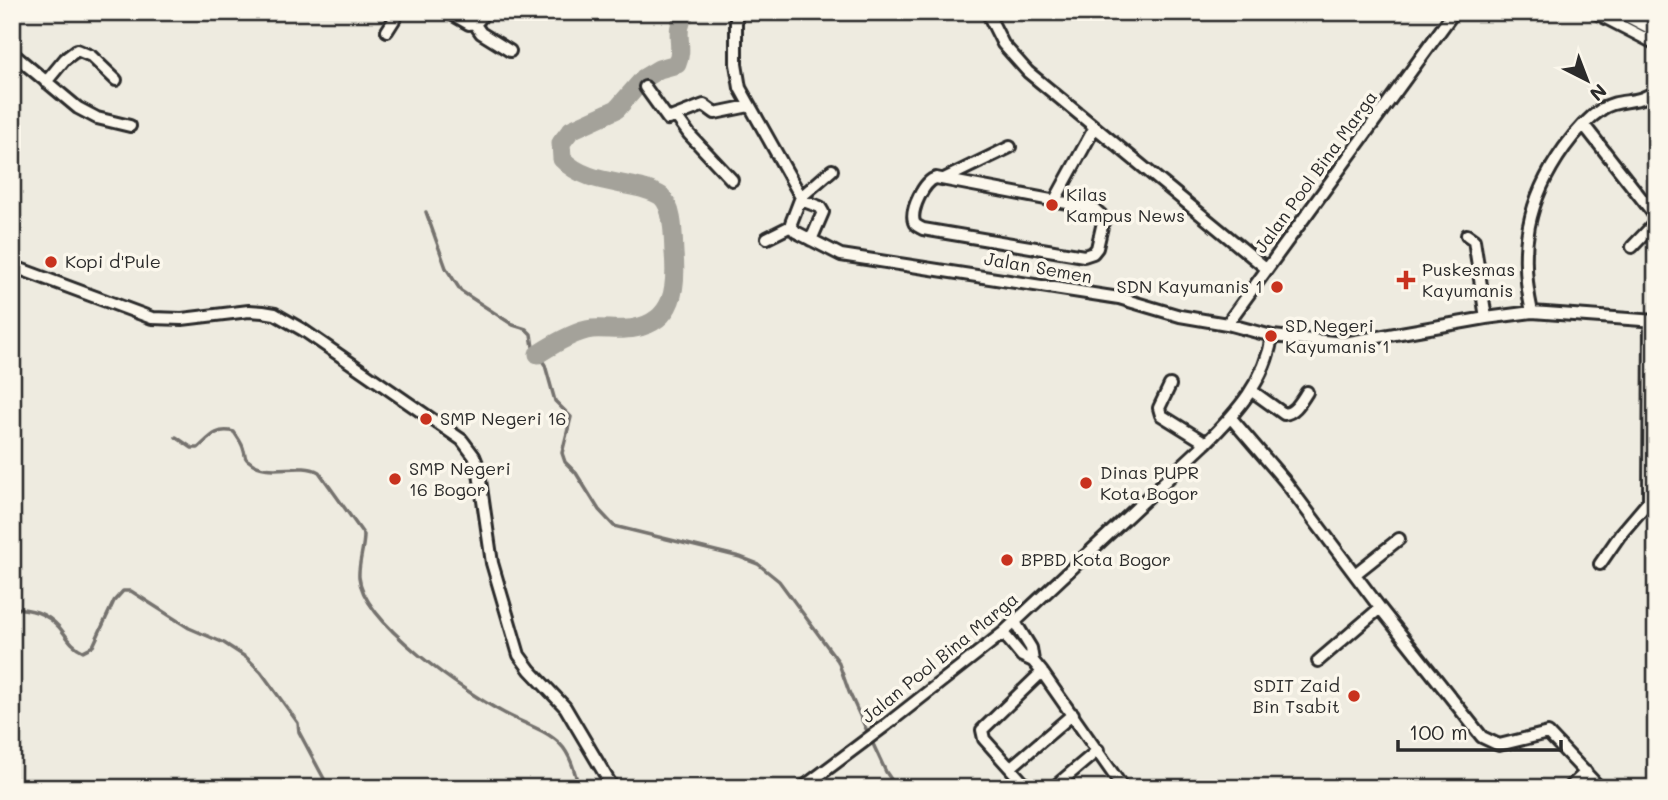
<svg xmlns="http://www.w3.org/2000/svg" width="1668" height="800" font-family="Mali,sans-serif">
  <rect width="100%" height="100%" fill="#eeebe0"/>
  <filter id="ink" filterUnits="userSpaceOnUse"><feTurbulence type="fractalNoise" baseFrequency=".0143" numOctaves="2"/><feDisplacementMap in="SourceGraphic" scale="14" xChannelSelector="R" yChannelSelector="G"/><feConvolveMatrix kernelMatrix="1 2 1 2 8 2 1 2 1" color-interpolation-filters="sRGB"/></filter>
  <g filter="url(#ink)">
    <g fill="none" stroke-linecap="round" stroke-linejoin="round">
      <!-- stream -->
      <path stroke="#74726e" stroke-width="3.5" d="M426,212L446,268L461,291L513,325L526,329L531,334L533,347L545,365L555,401L571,417L562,453L565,462L576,473L599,510L614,526L740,557L758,564L779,581L838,661L849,692L886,772L897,788
        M176,437L192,448H198C210,437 217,427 234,432C238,438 243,444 244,451C246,457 244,458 249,461C268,478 299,461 319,472L364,535C364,549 358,564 359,577C363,623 466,693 504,713C522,723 547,730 560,744C571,755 575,773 579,788
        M12,608C31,609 45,612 59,627C67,636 71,646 83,651L93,646L114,601L123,591H131L189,628L224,643L247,658L261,672L298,723L299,732L329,788"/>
      <!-- river -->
      <path stroke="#a4a29a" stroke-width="19" d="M538,354C552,345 575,331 592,329C606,328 620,331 635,328C674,321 677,287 674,253C673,236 674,208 661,196C655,192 647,190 641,188C613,181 583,181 562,159L561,143L571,130L617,109L644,78L659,69L677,64C685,45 672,33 686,12"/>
      <defs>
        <path id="minor" d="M448,12L469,24L478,21L485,12
          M736,12V64L740,88L801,197L791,223V226L796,232L841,255L1119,298L1180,316L1227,324L1272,336C1266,380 1236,413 1206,443L1003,633L886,725L802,788
          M987,12L1003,44L1028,72L1267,269
          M1594,12L1656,44
          M474,23L481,33L510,51
          M387,31L399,12
          M12,53L78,108L97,118L130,126
          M46,82L65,59L77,50L91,56L116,80
          M645,87L668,119L704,105L715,113L749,106
          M676,116L689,134L732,180
          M1584,125L1656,217
          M936,178L1093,208L1101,215L1103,222L1097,248L1093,253L1084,256L923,229C920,227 915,226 914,222C910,210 924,181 936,178Z
          M944,179L1010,147
          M801,197L832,170
          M801,200L820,207L823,212L811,240
          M1055,200L1095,127
          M1467,235L1474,240L1486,318
          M767,238L791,226
          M1632,247L1656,222
          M12,266L152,318L182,319L249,311L263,312L275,314L303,330L462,440L474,456L478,466L492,563L519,655L530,670L565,707L613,788
          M1532,312C1518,250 1527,200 1564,148C1574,134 1587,119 1602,109C1619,97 1641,106 1656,89
          M1227,324L1454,12
          M1272,336L1344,343L1486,318L1532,312L1656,321
          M1170,385L1159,408L1161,415L1206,443
          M1252,391L1284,414C1295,413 1301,401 1307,392
          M1231,418L1284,480L1380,608L1482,737L1499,745L1548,733L1600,788
          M1600,564L1620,535L1649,501L1650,321
          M1355,574L1399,539
          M1015,622L1031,648L1033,661
          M1003,633L1022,656L1033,661L1042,672L1123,788
          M1318,661L1380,608
          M1010,768L984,739L982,730L1042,672
          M1028,788L1010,768L1073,714
          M1053,788L1098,750
          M1569,788L1586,772"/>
        <path id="highway" d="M1625,12L1656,28"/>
      </defs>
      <!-- minor casing -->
      <use href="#minor" stroke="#2b2b2b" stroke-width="16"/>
      <!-- highway casing -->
      <use href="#highway" stroke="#2b2b2b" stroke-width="21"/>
      <!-- minor -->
      <use href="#minor" stroke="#fbf7ec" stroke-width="10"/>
      <!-- highway -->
      <use href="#highway" stroke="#fbf7ec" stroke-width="16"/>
    </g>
  </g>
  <!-- markers -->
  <g fill="#c8321e" stroke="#fbf7ec" stroke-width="2.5">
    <circle cx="1052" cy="205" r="7"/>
    <circle cx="51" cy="262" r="7"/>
    <path d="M1402.5 269.5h7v7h7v7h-7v7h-7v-7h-7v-7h7z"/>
    <circle cx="1277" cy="287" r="7"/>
    <circle cx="1271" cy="336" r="7"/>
    <circle cx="426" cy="419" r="7"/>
    <circle cx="395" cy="479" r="7"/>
    <circle cx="1086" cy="483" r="7"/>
    <circle cx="1007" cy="560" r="7"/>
    <circle cx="1354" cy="696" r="7"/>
  </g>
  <g text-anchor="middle" stroke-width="7" stroke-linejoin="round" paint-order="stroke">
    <!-- street labels -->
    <g font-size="18" fill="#2b2b2b" stroke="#fbf7ec">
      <text transform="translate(1316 172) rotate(-54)" y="6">Jalan Pool Bina Marga</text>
      <text transform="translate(1038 268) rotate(10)" y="6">Jalan Semen</text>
      <text transform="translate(940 658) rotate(-39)" y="6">Jalan Pool Bina Marga</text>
    </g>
    <!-- poi labels -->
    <g font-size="18" fill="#2b2b2b" stroke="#fbf7ec" text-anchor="start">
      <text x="1066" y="201">Kilas<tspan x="1066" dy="21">Kampus News</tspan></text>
      <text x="65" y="268">Kopi d'Pule</text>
      <text x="1422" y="276">Puskesmas<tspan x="1422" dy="21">Kayumanis</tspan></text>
      <text x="1263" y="293" text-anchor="end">SDN Kayumanis 1</text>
      <text x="1285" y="332">SD Negeri<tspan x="1285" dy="21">Kayumanis 1</tspan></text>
      <text x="440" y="425">SMP Negeri 16</text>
      <text x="409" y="475">SMP Negeri<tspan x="409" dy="21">16 Bogor</tspan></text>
      <text x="1100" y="479">Dinas PUPR<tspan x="1100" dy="21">Kota Bogor</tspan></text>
      <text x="1021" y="566">BPBD Kota Bogor</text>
      <text x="1340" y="692" text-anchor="end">SDIT Zaid<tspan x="1340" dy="21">Bin Tsabit</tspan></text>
    </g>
  </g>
  <!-- margin -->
  <rect width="1668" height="800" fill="none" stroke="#fbf7ec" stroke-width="42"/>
  <rect x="21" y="21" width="1626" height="758" fill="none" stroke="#2b2b2b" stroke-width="2.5" filter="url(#ink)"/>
  <!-- north arrow -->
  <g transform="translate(1587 80) rotate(138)" stroke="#fbf7ec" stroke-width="5" paint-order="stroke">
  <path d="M0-5L12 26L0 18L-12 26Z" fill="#2b2b2b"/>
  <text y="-10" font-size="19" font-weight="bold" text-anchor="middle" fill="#2b2b2b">N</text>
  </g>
  <!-- scale -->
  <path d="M1398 740v10h163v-10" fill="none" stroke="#2b2b2b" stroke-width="3.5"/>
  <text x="1409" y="740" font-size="21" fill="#2b2b2b" stroke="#fbf7ec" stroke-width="5" paint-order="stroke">100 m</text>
</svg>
